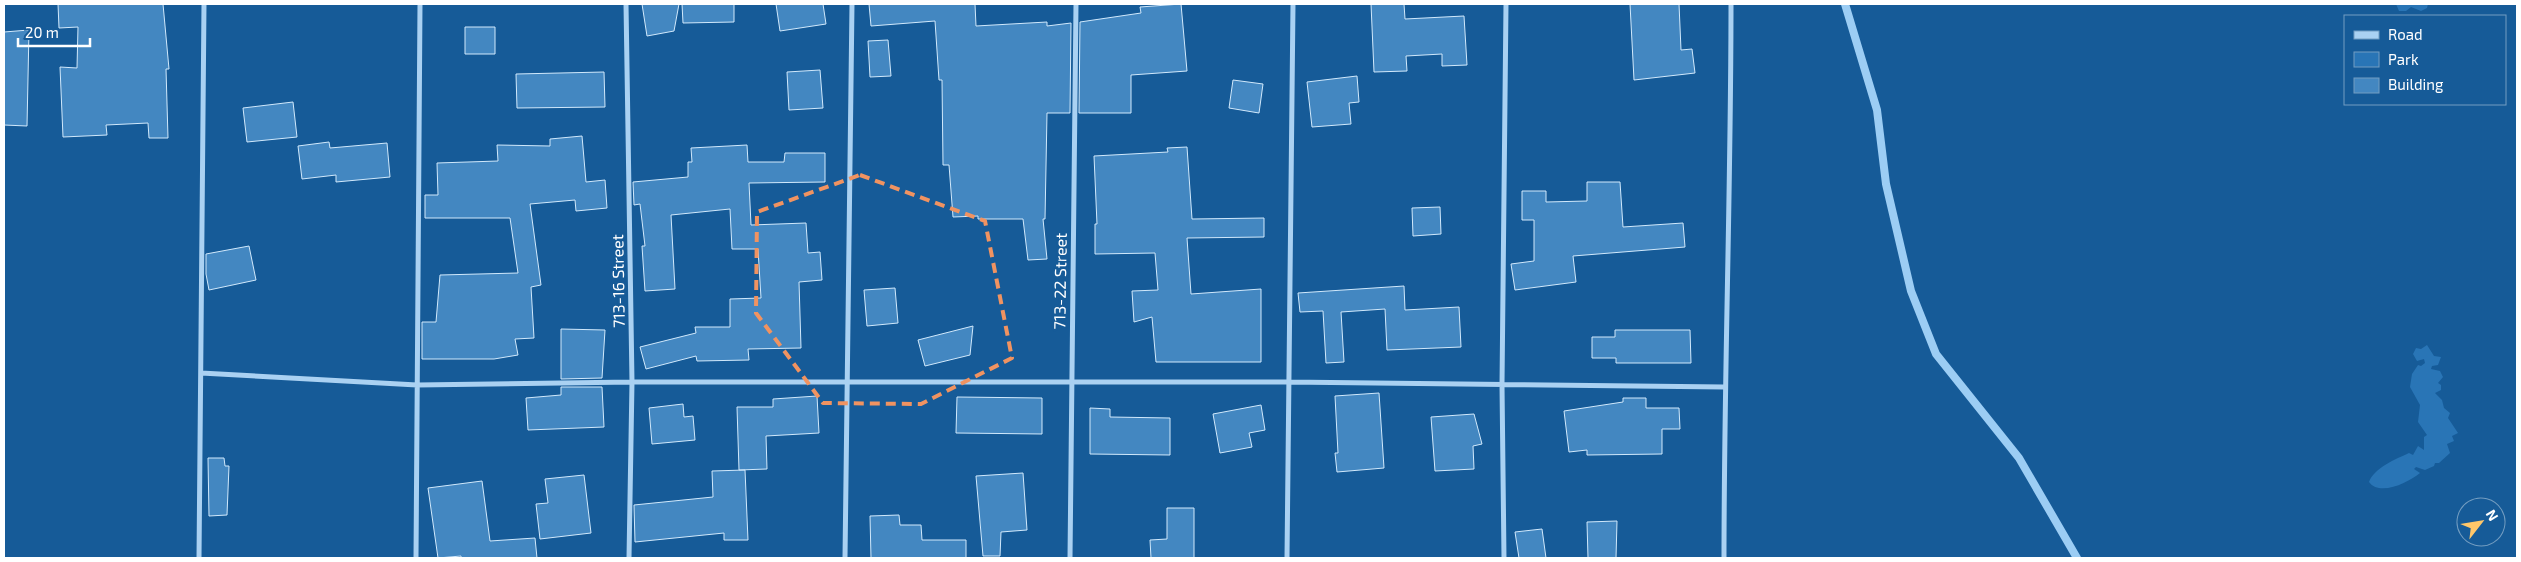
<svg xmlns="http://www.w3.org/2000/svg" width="2521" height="562" font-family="'Exo 2',sans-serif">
  <rect width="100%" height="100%" fill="#165b98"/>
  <!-- green -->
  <path fill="#2975b6" d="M2396,4H2428L2427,8L2421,11L2411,7L2406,11H2399Z
    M2427,345L2434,356L2441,357L2438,365L2432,366L2431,369L2440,371L2443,377L2438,383L2441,385V390L2435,393L2442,400L2444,408L2450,413L2448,418L2458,433L2452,436L2454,441L2447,444L2450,453L2439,463H2435L2434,466L2425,470L2416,467L2414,469L2420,473C2409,482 2380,497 2369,482C2374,468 2396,459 2409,453L2413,455L2418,446L2424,450V437L2427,435L2418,422L2420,405L2410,387L2412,374L2418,365L2421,366L2425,363L2424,359L2417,361L2413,354L2416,348L2421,349Z"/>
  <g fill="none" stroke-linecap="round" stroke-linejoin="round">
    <!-- stream -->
    <path stroke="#9ccdf4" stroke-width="8" d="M1845,4L1877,110L1886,184L1911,291L1936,354L2019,458L2077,558"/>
  </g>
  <!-- building -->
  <path fill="#4387c1" stroke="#d1e9fc" d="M58,4H163L169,69H166L168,138H149L148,123L106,125L107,135L63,137L60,67L77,68L78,27L59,28Z
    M642,4H679L674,31L647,36Z
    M682,4H734V22L683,23Z
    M776,4H823L826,24L780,31Z
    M869,4H975L976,26L1047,22V26L1071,23L1070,113H1047L1045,219H1043L1047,259L1028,260L1023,219H978V216L953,217L949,165H943L942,80H939L935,21L871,26Z
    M1181,4L1187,71L1131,75V113H1079L1080,22L1141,13L1140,7Z
    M1371,4H1404L1405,19L1464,16L1467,65L1442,66V54L1406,56L1407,71L1374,72Z
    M1630,4H1679L1681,50L1692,49L1695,73L1634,80Z
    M465,27H495V54H465Z
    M29,30L27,126L4,125V32Z
    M888,40L891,76L870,77L868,41Z
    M820,70L823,108L789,110L787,72Z
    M604,72L605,107L517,108L516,74Z
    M1357,76L1359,102L1349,103L1351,124L1312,127L1307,82Z
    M1233,80L1263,84L1259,113L1229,108Z
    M293,102L297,137L247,142L243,108Z
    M582,136L586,182L605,180L607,208L576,211L575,200L530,204L541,285L531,287L534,338L515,339L518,355L494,359H422V322H436L440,275L518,273L510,218H425V195H438L437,163L498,161L497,145L550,146V139Z
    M329,142L330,148L387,143L390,177L336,182V175L302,179L298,146Z
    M747,145L748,162H784L785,153H825V182L749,183L751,225L806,223L808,253L820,252L822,280L799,282L801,348L748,349L749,360L697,361L696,356L646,369L640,347L696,333L695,327H730V299L761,298L758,249H732L730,209L671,215L675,289L645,291L642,246H645L640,204L634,205L633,182L688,177V162H692L691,148Z
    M1187,147L1192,219L1264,218V237L1187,238L1191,294L1261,289V362H1156L1152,317L1134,322L1132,291L1158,290L1155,253L1095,254V224H1097L1094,156L1168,152L1167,148Z
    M1587,182H1620L1623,227L1683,223L1685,247L1573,256L1576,282L1515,290L1511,264L1534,261V220H1522V191H1546V202L1587,201Z
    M1440,207L1441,234L1413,236L1412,208Z
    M249,246L256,280L209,290L206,274V254Z
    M1404,286L1405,310L1459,307L1461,347L1387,350L1385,309L1341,312L1344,362L1326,363L1323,311L1300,312L1298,293Z
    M895,288L898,323L867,326L864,290Z
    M973,326L970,355L925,366L918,340Z
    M561,329L605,330L602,378L561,379Z
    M1615,330H1690L1691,363H1616V358H1592V337H1615Z
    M561,387H602L604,427L528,430L526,398L561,395Z
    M1379,393L1384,468L1337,472L1335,453H1338L1335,396Z
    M817,396L819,433L766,436L767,469L739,470L737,407H773V399Z
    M957,397L1042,398V434L956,433Z
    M1623,398H1646V408H1679L1680,429H1662V454L1587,455V450L1569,452L1564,411L1623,402Z
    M683,404L684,417L693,416L695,440L652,444L649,408Z
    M1261,405L1265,430L1249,433L1252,447L1220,453L1213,414Z
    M1090,408L1110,409V417L1170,418V455L1090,454Z
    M1474,414L1482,444L1473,446L1474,469L1435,471L1431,417Z
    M208,458H224L225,466H229L227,515L209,516Z
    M745,470L748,540H724V533L635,542L634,505L713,497L712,471Z
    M1023,473L1027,530L1001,532L1000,556H983L976,476Z
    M584,475L591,533L540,539L536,504L548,503L545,479Z
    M482,481L490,541L535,538L537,558H461V556L438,558L428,488Z
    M1167,508H1194V558H1151L1150,540L1167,539Z
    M899,515L900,525H921L922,540H966V558H871L870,516Z
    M1617,521L1616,558H1588L1587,522Z
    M1542,529L1546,558H1519L1515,532Z"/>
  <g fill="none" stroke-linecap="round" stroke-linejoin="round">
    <!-- street -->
    <path stroke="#aad1f2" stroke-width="5" d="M626,4L632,382L629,558
      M201,373L417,385L632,382H1288L1724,387
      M199,558L204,4
      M416,558L420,4
      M845,558L852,4
      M1070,558L1076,4
      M1287,558L1293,4
      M1504,558L1502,385L1506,4
      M1724,558C1724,373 1731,189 1731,4"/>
  </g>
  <!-- marked area -->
  <path fill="none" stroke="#f09361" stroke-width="4" stroke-dasharray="10 6" stroke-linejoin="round" d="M860,175L985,221L1012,358L921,404L823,403L756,313L757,212Z"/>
  <g text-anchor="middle" stroke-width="5" stroke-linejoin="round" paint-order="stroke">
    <!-- street labels -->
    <g font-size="16" fill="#fff" stroke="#165b98">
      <text transform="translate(618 281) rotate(-91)" y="6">713-16 Street</text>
      <text transform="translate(1060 281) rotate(-89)" y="6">713-22 Street</text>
    </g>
  </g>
  <!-- border -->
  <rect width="2521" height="562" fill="none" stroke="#ffffff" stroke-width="10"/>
  <!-- legend -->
  <rect x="2344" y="15" width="162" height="90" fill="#165b98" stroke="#739dc1"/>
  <rect x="2354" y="31" width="25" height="8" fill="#aad1f2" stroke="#739dc1"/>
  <text x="2388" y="40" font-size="15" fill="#ffffff">Road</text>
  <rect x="2354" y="52" width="25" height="15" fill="#2975b6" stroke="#739dc1"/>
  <text x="2388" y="65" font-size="15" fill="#ffffff">Park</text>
  <rect x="2354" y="78" width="25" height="15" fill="#4387c1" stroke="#739dc1"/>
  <text x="2388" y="90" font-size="15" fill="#ffffff">Building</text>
  <!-- north arrow -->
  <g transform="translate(2481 522) rotate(59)"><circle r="24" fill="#165b98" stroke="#739dc1"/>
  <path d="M0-4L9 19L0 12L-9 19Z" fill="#ffc76a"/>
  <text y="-8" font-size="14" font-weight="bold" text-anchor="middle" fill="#ffffff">N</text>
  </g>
  <!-- scale -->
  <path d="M18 38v8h72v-8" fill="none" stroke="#ffffff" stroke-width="2.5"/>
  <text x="25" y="38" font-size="15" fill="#ffffff" stroke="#165b98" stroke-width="4" paint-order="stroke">20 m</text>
</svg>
